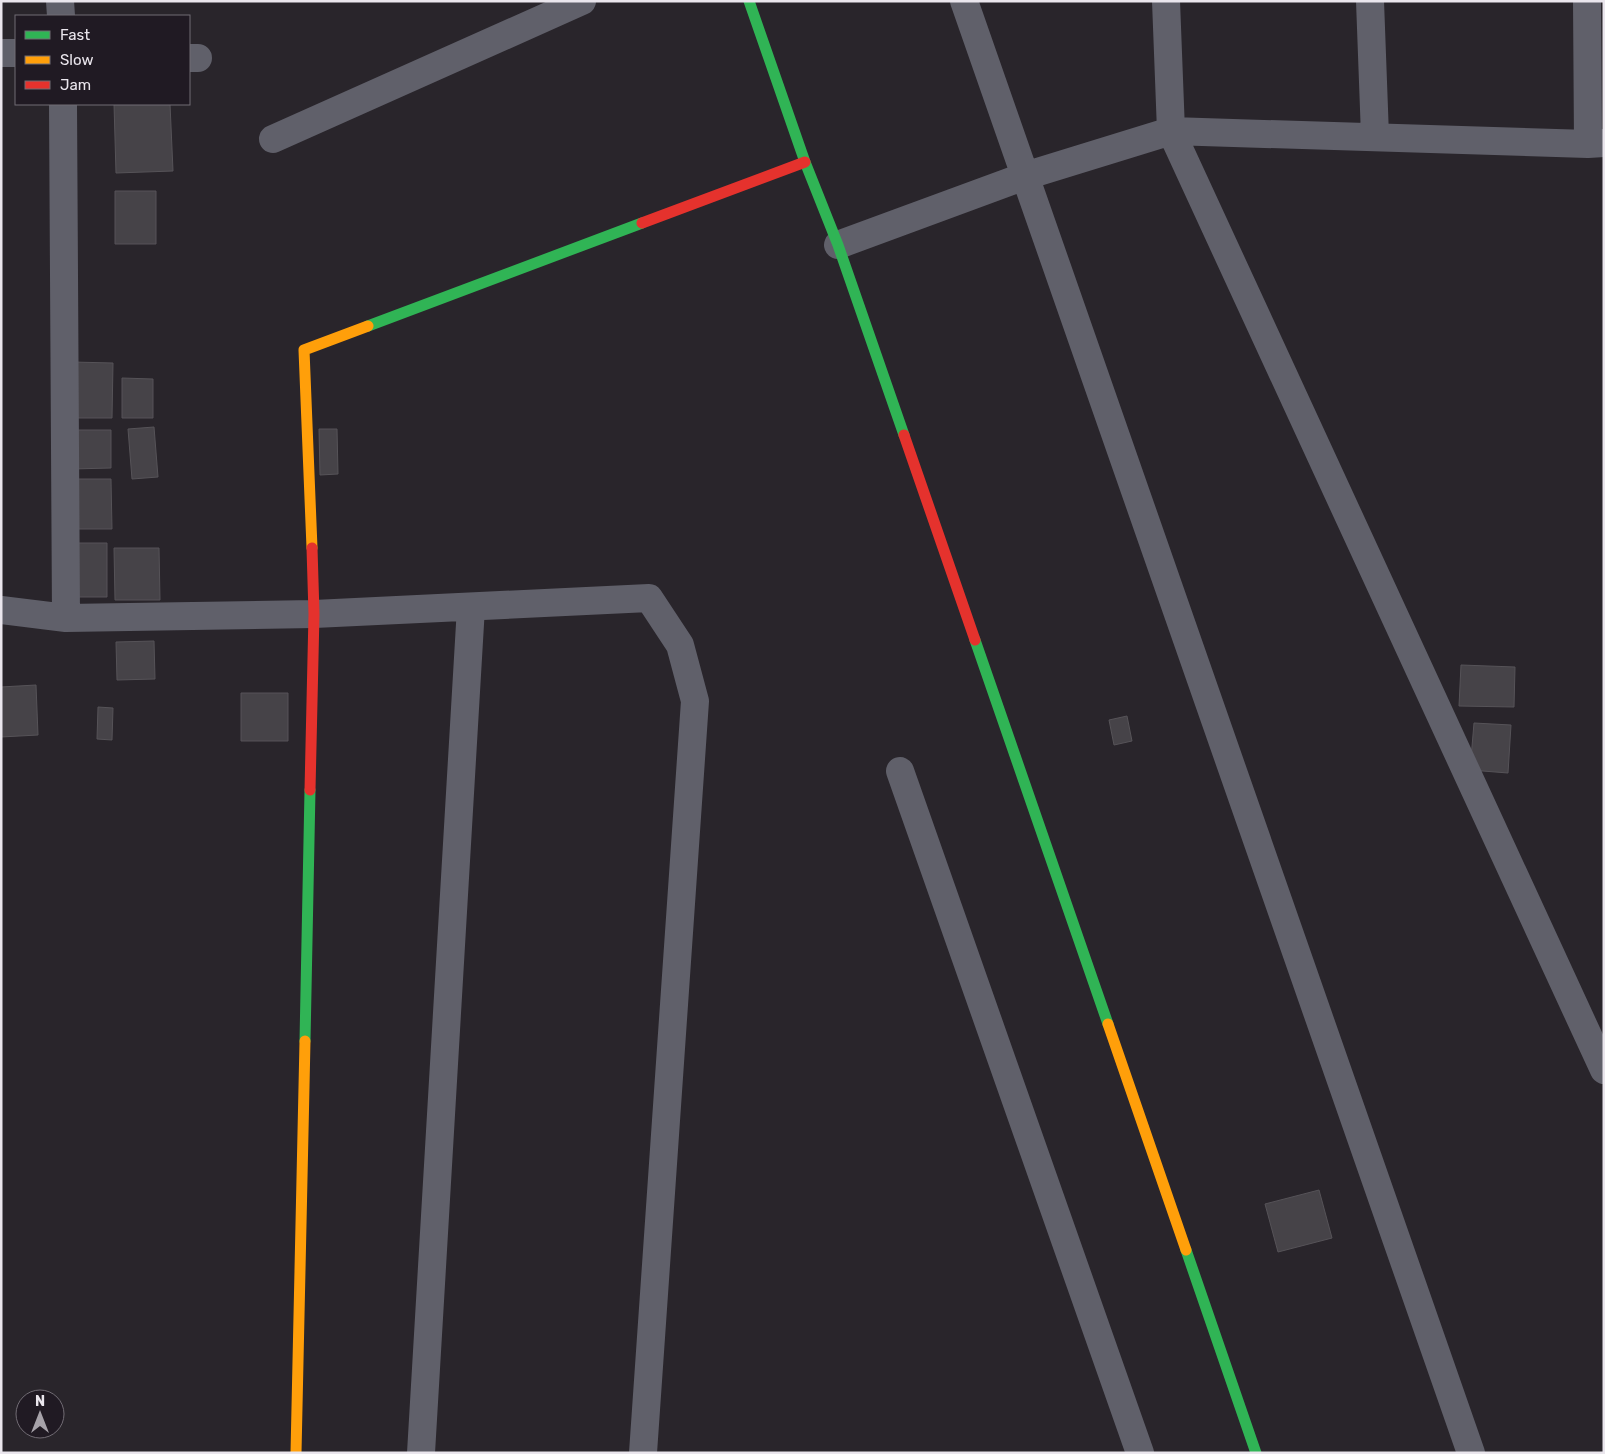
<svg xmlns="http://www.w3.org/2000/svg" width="1605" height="1454" font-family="Rubik,sans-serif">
  <rect width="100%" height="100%" fill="#29252b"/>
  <!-- building -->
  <path fill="#464348" stroke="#565358" d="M114,104H170L173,171L116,173Z
    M115,191H156V244H115Z
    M72,362L113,363L112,418H71Z
    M122,378L153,379V418H122Z
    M154,427L158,477L132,479L128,429Z
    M319,429H337L338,474L320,475Z
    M71,430H111V468L72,469Z
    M69,479H111L112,529H70Z
    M73,543H107V597H73Z
    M114,548H159L160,600H115Z
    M154,641L155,679L117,680L116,642Z
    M1461,665L1515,667L1514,707L1459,706Z
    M36,685L38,735L1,737V687Z
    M241,693H288V741H241Z
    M98,707L113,708L112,740L97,739Z
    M1127,716L1132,741L1114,745L1109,720Z
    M1474,723L1511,725L1508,773L1470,770Z
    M1319,1190L1332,1238L1278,1252L1265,1204Z"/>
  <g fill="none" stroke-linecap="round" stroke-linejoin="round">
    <!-- street -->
    <path stroke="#60606a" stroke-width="28" d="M60,1L61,16
      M964,1L1471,1453
      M1166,1L1171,131L1604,1070
      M1370,1L1375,136
      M1587,1L1588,144
      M1,53H16
      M189,58H198
      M63,104L66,618
      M273,139L582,1
      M838,245L1025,176L1171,131L1588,144L1604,143
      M1,610L66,618L314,614L649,598L680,645L695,701L643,1453
      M900,771L1140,1453
      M421,1453L471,607"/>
    <!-- fast -->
    <path stroke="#30b455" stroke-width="11" d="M749,1L805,162L838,245L904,435
      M368,326L642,223
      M975,640L1108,1024
      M305,1041L310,790
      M1186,1250L1256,1453"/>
    <!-- slow -->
    <path stroke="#ff9f0a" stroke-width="11" d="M312,548L304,350L368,326
      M1108,1024L1186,1250
      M296,1453L305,1041"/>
    <!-- jam -->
    <path stroke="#e5322d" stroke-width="11" d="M642,223L805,162
      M904,435L975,640
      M310,790L314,614L312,548"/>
  </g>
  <!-- border -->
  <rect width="1605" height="1454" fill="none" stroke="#eae6ed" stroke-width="5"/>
  <!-- legend -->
  <rect x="15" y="15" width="175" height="90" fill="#201a23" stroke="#716c74"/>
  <rect x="25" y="31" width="25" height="8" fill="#30b455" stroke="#716c74"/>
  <text x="60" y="40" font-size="15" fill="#eae6ed">Fast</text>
  <rect x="25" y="56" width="25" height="8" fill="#ff9f0a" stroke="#716c74"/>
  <text x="60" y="65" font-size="15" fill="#eae6ed">Slow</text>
  <rect x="25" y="81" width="25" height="8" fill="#e5322d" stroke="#716c74"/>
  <text x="60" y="90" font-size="15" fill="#eae6ed">Jam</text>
  <!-- north arrow -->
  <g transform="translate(40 1414)"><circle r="24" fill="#201a23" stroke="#716c74"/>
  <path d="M0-4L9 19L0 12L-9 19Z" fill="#a6a2a9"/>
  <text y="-8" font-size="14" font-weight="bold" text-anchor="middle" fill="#eae6ed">N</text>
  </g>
</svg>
